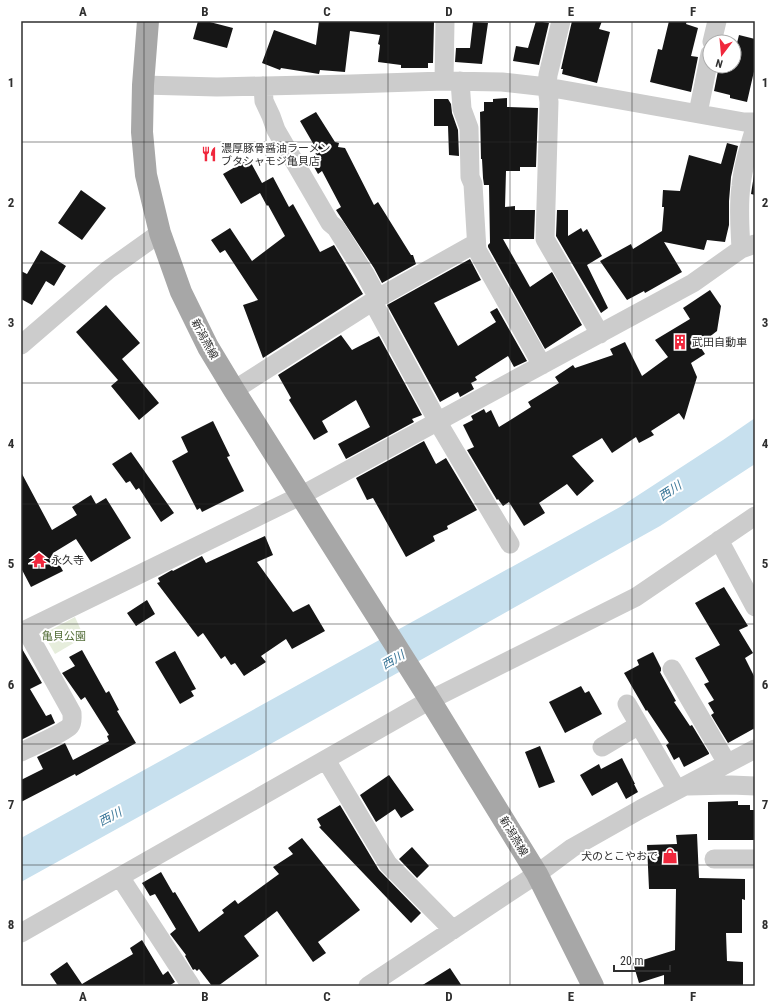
<svg xmlns="http://www.w3.org/2000/svg" width="776" height="1007" font-family="'Roboto Condensed','Noto Sans JP',sans-serif">
  <rect width="100%" height="100%" fill="#fff"/>
  <!-- green -->
  <path fill="#e6eddc" d="M75,617L84,637L55,654L45,637L47,632Z"/>
  <!-- water -->
  <path fill="#c7e0ee" d="M755,418V464L660,526L274,742L21,882V838L620,507L723,440Z"/>
  <!-- building -->
  <path fill="#161616" d="M198,21H206L233,28L227,48L193,39Z
    M319,21H410L434,22L433,63H428V68H401V65L378,62L380,45L378,44L380,35L350,31L345,72L320,70L319,74L281,68L280,70L262,63L274,30L316,45Z
    M536,21L549,23L539,65L513,61L516,46L528,48Z
    M572,21H602L599,29L610,32L597,83L562,74L563,69H561Z
    M669,21H687L686,24L698,28L691,56L698,57L691,92L650,82L658,49L662,50Z
    M473,22L488,23L482,64L455,62L456,48H470Z
    M739,35L755,39V67L747,102L730,98V95L714,91L719,66H734V55Z
    M507,98V107L538,108L536,167H520V171H506L505,207L515,206V210H535L534,239H503L530,287L552,272L582,325L545,349L488,247V245L490,243L489,185H484L483,178L482,159H481L480,112L484,111V102H493V99Z
    M434,99H448L451,104L452,113L458,130L459,156L449,155L448,126H434Z
    M316,112L335,142L339,143L338,147L345,148L374,205L378,202L411,255H413L416,264L382,283L374,268L336,210L341,207L322,171L318,174L309,158L318,152L300,121Z
    M727,143L738,146L731,177L729,201V225L725,242L707,240L704,250L664,242L682,272L645,293L644,291L627,300L600,261L631,244L633,249L662,231L664,207H662L663,190L680,191L689,155L721,164Z
    M249,159L262,183L273,177L289,207L293,204L320,252L334,245L363,294L263,358L243,305L258,300L225,250L220,253L211,240L230,228L252,261L285,236L268,205L267,206L260,193L241,204L223,174Z
    M755,168V195L751,194Z
    M81,190L106,208L82,240L58,223Z
    M557,210H568V236L581,228L583,232L587,229L602,256L587,265L608,308L601,313L556,236Z
    M41,250L66,266L54,286L46,281L32,305L21,299V271L27,274Z
    M470,259L481,280L434,303L458,346L496,322L490,312L497,308L527,361L514,367L508,356L475,377L477,380L471,383L474,389L460,397L458,392L440,402L387,305Z
    M710,290L721,306L717,331L699,345L705,354L691,363L697,377L684,420L679,413L651,431L654,435L639,443L636,437L612,453L602,438L572,456L594,481L577,496L567,484L539,503L545,513L524,526L509,502L503,506L498,499L497,500L467,450L474,447L463,425L473,420L471,416L484,409L486,413L491,410L499,427L531,407L528,402L559,383L555,377L573,365L575,368L613,355L610,349L625,342L642,376L668,357L655,340L690,319L683,308Z
    M106,305L140,343L122,359L159,403L139,420L111,386L118,380L76,332Z
    M341,335L352,350L379,336L422,415L412,419L414,422L346,459L338,444L370,427L356,400L322,421L328,432L314,440L289,400L291,398L278,375Z
    M213,421L230,456L227,457L244,491L202,512L200,508L197,510L172,461L188,452L181,437Z
    M424,441L436,464L446,458L477,510L447,526L448,529L433,536L435,541L406,557L373,498L367,500L356,478Z
    M131,452L174,513L161,522L139,488L136,490L130,481L126,483L112,464Z
    M21,472L52,530L77,515L72,507L91,495L96,504L106,498L131,538L91,562L76,539L53,553L63,571L31,587L21,568Z
    M265,536L273,555L257,562L293,612L309,604L325,631L292,649L286,639L261,656L266,662L244,676L235,663L231,665L225,656L221,659L203,633L198,637L157,583L160,582L158,578L172,570L173,571L202,556L206,563Z
    M724,587L748,626L739,630L753,653L745,658L755,678V728L728,743L711,715L714,713L708,703L714,700L704,684L709,682L695,658L720,645L695,603Z
    M147,600L155,614L136,626L127,613Z
    M21,647L42,683L30,689L46,716L51,714L55,723L21,740Z
    M82,650L106,693L109,691L119,710L117,711L136,743L76,776L75,774L21,802V780L43,769L37,757L65,743L73,760L109,741L107,736L109,735L85,697L81,700L62,673L75,666L69,657Z
    M175,651L196,689L191,691L194,696L180,704L155,662Z
    M653,652L661,668V671L660,672L676,701L674,702L690,726L692,725L709,753V754L684,767L679,757L674,760L666,745L669,743L647,710L646,711L624,673L639,665L637,660Z
    M581,686L585,693L589,691L602,714L565,733L549,702Z
    M540,746L555,782L539,788L525,752Z
    M622,758L635,784H634L638,792L626,799L617,782L592,796L580,775L599,764L601,769Z
    M389,775L414,810L401,818L395,809L376,822L360,795Z
    M738,801V805H750V810H755V840H708V802Z
    M340,805L379,870L421,913L411,923L319,827L321,826L317,819Z
    M697,834L699,878L745,879V900L742,899V933H726L727,961L743,962V986H664V975L639,983L633,963L675,950L676,889H649L647,845L677,844L676,835Z
    M302,838L360,910L318,942L326,953L313,962L277,911L244,936L259,956L218,986H212L199,969L197,971L195,969L193,970L185,956L186,955L170,934L176,929L155,894L150,896L142,883L161,872L173,893L175,892L199,932L224,913L222,910L235,900L238,904L279,874L273,867L293,854L288,848Z
    M412,847L429,866L417,878L399,859Z
    M142,940L163,975L168,971L175,982L169,986H58L50,974L67,962L82,984L133,954L130,948Z
    M450,968L462,986H421Z"/>
  <g fill="none" stroke-linecap="round" stroke-linejoin="round">
    <!-- street -->
    <path stroke="#ccc" stroke-width="19" d="M561,21L548,75L547,87L549,102L545,239L600,334
      M712,42L717,21
      M444,81L445,21
      M460,81L462,109L469,128L470,177L473,184L477,250L542,365
      M143,85L217,87L351,84L444,81L502,82L547,87L744,122H755
      M263,86L264,101L271,116L276,130L330,223L336,228L365,274L378,298
      M698,113L710,54
      M741,249C740,228 738,207 741,186C743,166 749,147 755,128
      M373,302L443,431L510,544
      M21,345L108,270L160,233
      M234,390L378,298L476,243
      M719,540L755,607
      M21,632L302,495L693,283L741,249L755,244
      M672,669L727,763
      M627,704L677,790
      M602,747L639,725
      M21,752C31,747 64,733 70,726C73,722 72,718 72,713L26,630
      M326,760L388,864L453,930
      M688,786L731,785L755,786
      M714,859H755
      M120,877L191,986
      M21,933L430,700L636,597L755,516
      M368,986L537,874L572,848L641,809L755,749"/>
    <!-- primary -->
    <path stroke="#a7a7a7" stroke-width="22" d="M148,21L143,85L142,132L146,175L160,233L181,292L208,347L234,390L425,692L537,874L593,986"/>
  </g>
  <!-- grid -->
  <path fill="none" stroke="#2f2f2f" stroke-width="1" stroke-opacity="0.55" d="M144,21V986M266,21V986M388,21V986M510,21V986M632,21V986M21,142H755M21,263H755M21,383H755M21,504H755M21,624H755M21,744H755M21,865H755"/>
  <!-- icons -->
  <defs>
    <symbol id="restaurant-bare" viewBox="-9 -9 18 18"><path d="M-5-6h1v4h1v-4h1v4h1v-4h1v5L-1.5 .5V6h-2V.5L-5-1ZM5-6V6H3V1.5H1.5Q1.5-4 5-6Z" fill="#f0273c" stroke="#fff" stroke-width="2.5" paint-order="stroke"/></symbol>
    <symbol id="building-bare" viewBox="-9 -9 18 18"><path d="M-4-6H4V6H1V3H-1V6H-4ZM-2.5-4.3h1.7v1.8h-1.7ZM.8-4.3h1.7v1.8H.8ZM-2.5-1h1.7V.8h-1.7ZM.8-1h1.7V.8H.8Z" fill="#f0273c" stroke="#fff" stroke-width="2.5" paint-order="stroke"/></symbol>
    <symbol id="temple-bare" viewBox="-9 -9 18 18"><path d="M0-6L5-2H3V0L6.5 2.5H4V6H1.5V3h-3V6H-4V2.5H-6.5L-3 0V-2H-5Z" fill="#f0273c" stroke="#fff" stroke-width="2.5" paint-order="stroke"/></symbol>
    <symbol id="shop-bare" viewBox="-9 -9 18 18"><path d="M-5-2.5h2.3a2.7 3.5 0 0 1 5.4 0H5L5.5 6h-11ZM-1.5-2.5h3a1.5 2.3 0 0 0-3 0Z" fill="#f0273c" stroke="#fff" stroke-width="2.5" paint-order="stroke"/></symbol>
  </defs>
  <g fill-rule="evenodd">
    <use href="#restaurant-bare" x="198" y="143" width="22" height="22"/>
    <use href="#building-bare" x="669" y="331" width="22" height="22"/>
    <use href="#temple-bare" x="28" y="549" width="22" height="22"/>
    <use href="#shop-bare" x="659" y="845" width="22" height="22"/>
  </g>
  <g text-anchor="middle" stroke-width="4" stroke-linejoin="round" paint-order="stroke">
    <!-- poi labels -->
    <g font-size="11" fill="#2f2f2f" stroke="#fff" text-anchor="start">
      <text x="221" y="152">濃厚豚骨醤油ラーメン<tspan x="221" dy="13">ブタシャモジ亀貝店</tspan></text>
      <text x="692" y="346">武田自動車</text>
      <text x="51" y="564">永久寺</text>
      <text x="658" y="860" text-anchor="end">犬のとこやおで</text>
    </g>
    <!-- street labels -->
    <g font-size="11" fill="#2f2f2f" stroke="#fff">
      <text transform="translate(205 339) rotate(62)" y="4">新潟燕線</text>
      <text transform="translate(514 836) rotate(59)" y="4">新潟燕線</text>
    </g>
    <!-- park labels -->
    <g font-size="11" fill="#546e39" stroke="#fff">
      <text x="64" y="640">亀貝公園</text>
    </g>
    <!-- water labels -->
    <g font-size="12" font-style="italic" fill="#387597" stroke="#fff">
      <text transform="translate(670 491) rotate(-33)" y="4">西川</text>
      <text transform="translate(393 660) rotate(-30)" y="4">西川</text>
      <text transform="translate(110 817) rotate(-28)" y="4">西川</text>
    </g>
  </g>
  <!-- border -->
  <rect width="776" height="1007" fill="none" stroke="#ffffff" stroke-width="44"/>
  <!-- north arrow -->
  <g transform="translate(722 54) rotate(196)"><circle r="19" fill="#ffffff" stroke="#acacac"/>
  <path d="M0-3L7 15L0 10L-7 15Z" fill="#f0273c"/>
  <text y="-6" font-size="11" font-weight="bold" text-anchor="middle" fill="#2f2f2f">N</text>
  </g>
  <!-- scale -->
  <path d="M614 965v6h56v-6" fill="none" stroke="#2f2f2f" stroke-width="2"/>
  <text x="620" y="965" font-size="12" fill="#2f2f2f" stroke="#ffffff" stroke-width="3" paint-order="stroke">20 m</text>
  <rect x="22" y="22" width="732" height="963" fill="none" stroke="#2f2f2f" stroke-width="1.5"/>
  <g font-size="13" text-anchor="middle" font-weight="bold" fill="#2f2f2f">
    <text x="83" y="16">A</text>
    <text x="205" y="16">B</text>
    <text x="327" y="16">C</text>
    <text x="449" y="16">D</text>
    <text x="571" y="16">E</text>
    <text x="693" y="16">F</text>
    <text x="11" y="87">1</text>
    <text x="765" y="87">1</text>
    <text x="11" y="207">2</text>
    <text x="765" y="207">2</text>
    <text x="11" y="327">3</text>
    <text x="765" y="327">3</text>
    <text x="11" y="448">4</text>
    <text x="765" y="448">4</text>
    <text x="11" y="568">5</text>
    <text x="765" y="568">5</text>
    <text x="11" y="689">6</text>
    <text x="765" y="689">6</text>
    <text x="11" y="809">7</text>
    <text x="765" y="809">7</text>
    <text x="11" y="929">8</text>
    <text x="765" y="929">8</text>
    <text x="83" y="1001">A</text>
    <text x="205" y="1001">B</text>
    <text x="327" y="1001">C</text>
    <text x="449" y="1001">D</text>
    <text x="571" y="1001">E</text>
    <text x="693" y="1001">F</text>
  </g>
</svg>
